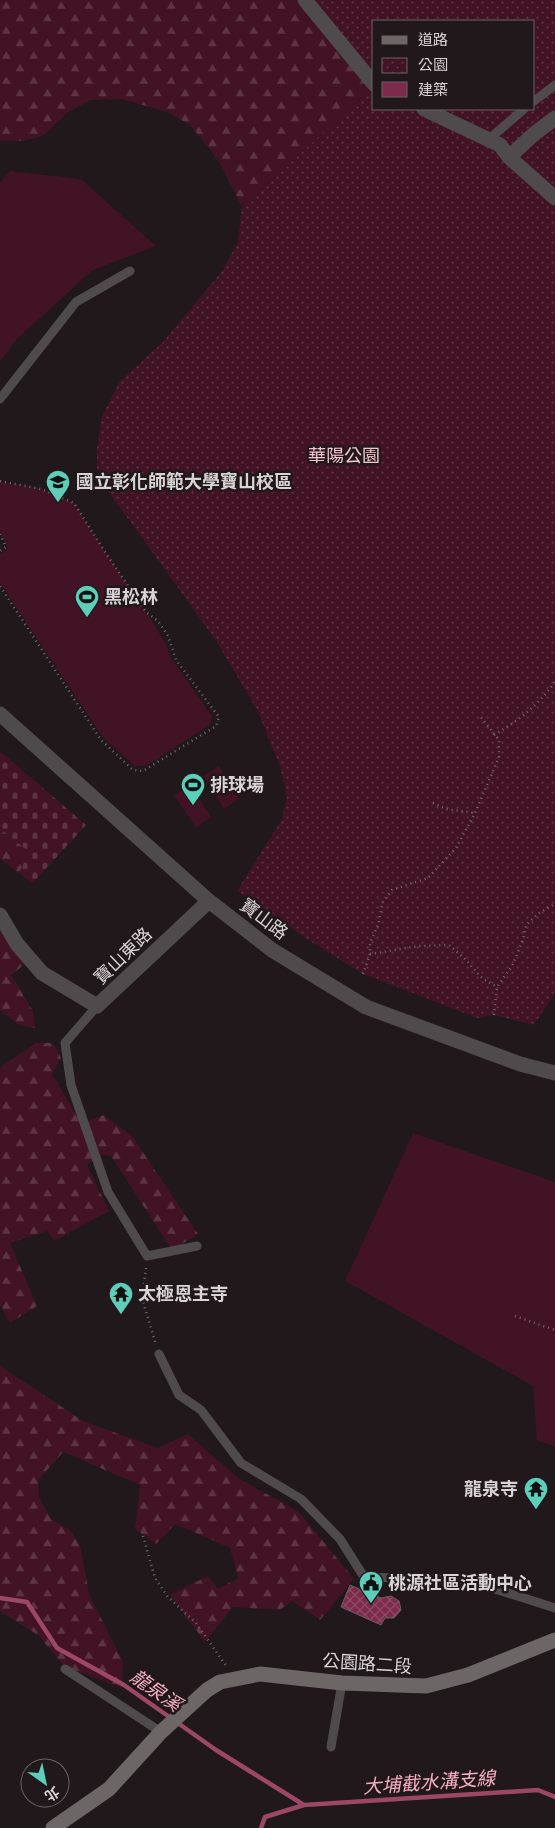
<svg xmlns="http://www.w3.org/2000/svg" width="555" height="1828" font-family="Ubuntu,'Noto Sans TC',sans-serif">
  <defs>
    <pattern id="forest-firs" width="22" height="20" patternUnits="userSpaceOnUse" patternTransform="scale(1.25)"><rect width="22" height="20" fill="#411324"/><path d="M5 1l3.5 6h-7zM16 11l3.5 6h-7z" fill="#5c3443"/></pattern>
    <pattern id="cemetery-stones" width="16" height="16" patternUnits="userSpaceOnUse" patternTransform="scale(1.25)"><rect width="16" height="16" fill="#411324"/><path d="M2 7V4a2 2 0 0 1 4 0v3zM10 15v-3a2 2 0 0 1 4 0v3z" fill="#5c3443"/></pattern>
    <pattern id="park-dots" width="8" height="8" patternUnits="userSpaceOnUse" patternTransform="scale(1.25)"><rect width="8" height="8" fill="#411324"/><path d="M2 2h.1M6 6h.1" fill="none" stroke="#5c3443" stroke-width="1.8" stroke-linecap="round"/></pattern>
    <pattern id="building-cross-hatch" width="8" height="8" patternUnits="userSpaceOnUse" patternTransform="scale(1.25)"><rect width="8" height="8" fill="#7c2b4a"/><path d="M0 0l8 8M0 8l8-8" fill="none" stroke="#8e4963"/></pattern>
  </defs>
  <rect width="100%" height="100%" fill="#20181a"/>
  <!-- grass -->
  <path fill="#411324" d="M10,171L81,179L156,246L93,270L16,340L0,362V182Z
    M0,481L41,489L74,503L105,552L154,624L166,644L171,658L212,716L210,725L146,766H135L104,739L0,583V554L8,548L0,531Z
    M219,766L239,799L224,809L203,776Z
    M190,785L211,817L196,828L174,795Z
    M413,1133L555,1182V1446L537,1441L533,1386L345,1281Z"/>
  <!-- forest -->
  <path fill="url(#forest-firs)" d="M0,0H308L374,86L242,207L220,163L190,125L167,112L121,99L90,100L67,113L43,136L23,141H0Z
    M0,828L30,852L19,873L0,859Z
    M0,929L25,964L11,975L33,1011L35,1028L19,1025L0,1010Z
    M36,1043H53L61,1058L52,1074L81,1123L104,1115L132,1136L198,1234L172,1250L111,1156L102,1155L87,1165L109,1211L54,1241L47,1231L10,1243L37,1306L10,1323L0,1305V1069L2,1066Z
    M0,1366L83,1421L158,1448L188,1434L238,1478L299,1512L354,1579L320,1620L292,1601L280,1610L233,1607L205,1642L170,1595L208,1576L218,1589L238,1578L230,1548L175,1524L156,1544L135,1529L140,1485L63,1452L38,1480L39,1497L51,1519L72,1532L81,1548L89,1594L123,1662L122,1688L64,1666L38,1635L0,1611Z"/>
  <!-- cemetery -->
  <path fill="url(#cemetery-stones)" d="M0,751L86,825L32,884L19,873L29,852L0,828Z"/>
  <!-- park -->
  <path fill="url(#park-dots)" d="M314,0H555V993L534,1025L494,1015L477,1018L363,974L305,938L237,891L282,819L287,796L280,767L258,712L217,642L106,488L97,468V448L102,416L120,381L162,343L222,271L238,242L242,207L374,86V109H534V21H374V75Z"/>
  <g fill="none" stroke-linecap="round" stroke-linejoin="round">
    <!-- stream -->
    <path stroke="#9b4765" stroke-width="4.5" d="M0,1598L27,1602L57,1648L124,1685L216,1750L304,1805
      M261,1828L265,1817L304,1805L538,1790L555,1797"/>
  </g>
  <!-- building -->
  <path fill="url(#building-cross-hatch)" stroke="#665d5f" d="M350,1585L381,1598L391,1596L399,1601L401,1610L394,1618H385L381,1625L341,1607Z"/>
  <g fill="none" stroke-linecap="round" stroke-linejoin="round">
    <!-- path -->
    <path stroke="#736c6e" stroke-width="2.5" stroke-dasharray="1 4" stroke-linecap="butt" d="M0,481L41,489L74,503L105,552L146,612L158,621L168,636L176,660L219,717L216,726L143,771L133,770L101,740L0,586
      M0,534L6,547L0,551
      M494,735C521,719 536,707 555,682
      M433,803L446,809L475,813
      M370,954L419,946L449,945L465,959L482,978L497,987
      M363,974L370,954V943L378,925L383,901L392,890L428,878L456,848L475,813L499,757V740L480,716
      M494,1015L497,987L512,966L523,940L526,925L539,913L555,904
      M146,1268L142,1298L156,1345
      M515,1316L555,1330
      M143,1536L155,1578L168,1597L196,1623L227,1667"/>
    <!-- lane -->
    <path stroke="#4f4b4c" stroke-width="9" d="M534,101L555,85
      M488,140L524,109
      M0,399L76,302L130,271
      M97,1006L65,1043L71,1085L108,1192L147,1256L197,1246
      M159,1354L179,1395L201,1410L241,1463L301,1499L340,1539L364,1577L467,1580L555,1608
      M65,1669L161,1732
      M331,1747L342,1683"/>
    <!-- street -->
    <path stroke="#4f4b4c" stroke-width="15" d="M305,0L374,84
      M424,109L500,145L509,157L555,198
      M509,157L534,134L555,118
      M0,714L209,901L272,950L366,1007L520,1064L555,1073
      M0,915L17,944L42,973L97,1006L209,901"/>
    <!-- secondary -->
    <path stroke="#6c6667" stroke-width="15" d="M53,1828L109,1789L161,1732L207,1690L220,1682L260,1674L342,1683L426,1686L468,1675L555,1640"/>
  </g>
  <!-- icons -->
  <defs>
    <symbol id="university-pin" viewBox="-11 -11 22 30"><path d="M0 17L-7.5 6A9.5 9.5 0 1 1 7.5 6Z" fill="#5dceb9" stroke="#20181a"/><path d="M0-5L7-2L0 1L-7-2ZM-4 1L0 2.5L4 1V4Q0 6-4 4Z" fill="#111"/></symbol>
    <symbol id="stadium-pin" viewBox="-11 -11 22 30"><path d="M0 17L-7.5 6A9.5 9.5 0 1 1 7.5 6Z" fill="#5dceb9" stroke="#20181a"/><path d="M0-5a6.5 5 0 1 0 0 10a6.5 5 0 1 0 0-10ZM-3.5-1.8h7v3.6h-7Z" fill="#111"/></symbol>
    <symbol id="temple-pin" viewBox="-11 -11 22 30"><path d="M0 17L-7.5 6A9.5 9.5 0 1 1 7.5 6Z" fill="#5dceb9" stroke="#20181a"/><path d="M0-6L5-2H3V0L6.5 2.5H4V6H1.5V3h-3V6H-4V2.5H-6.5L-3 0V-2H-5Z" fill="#111"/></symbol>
    <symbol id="civic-pin" viewBox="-11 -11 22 30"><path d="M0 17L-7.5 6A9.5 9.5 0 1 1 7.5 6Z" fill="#5dceb9" stroke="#20181a"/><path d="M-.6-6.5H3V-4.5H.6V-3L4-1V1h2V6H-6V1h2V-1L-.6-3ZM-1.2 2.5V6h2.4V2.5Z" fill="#111"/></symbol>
  </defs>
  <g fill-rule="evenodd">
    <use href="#university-pin" x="44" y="468" width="28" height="38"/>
    <use href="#stadium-pin" x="73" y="583" width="28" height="38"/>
    <use href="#stadium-pin" x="179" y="771" width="28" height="38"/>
    <use href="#temple-pin" x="107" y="1280" width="28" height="38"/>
    <use href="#temple-pin" x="522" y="1475" width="28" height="38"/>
    <use href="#civic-pin" x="357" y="1569" width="28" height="38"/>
  </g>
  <g text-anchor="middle" stroke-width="5" stroke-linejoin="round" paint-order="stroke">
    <!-- park labels -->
    <g font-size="18" fill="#f6c4d2" stroke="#20181a">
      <text x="344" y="462">華陽公園</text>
    </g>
    <!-- poi labels -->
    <g font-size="18" font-weight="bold" fill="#d8d3d4" stroke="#20181a" text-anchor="start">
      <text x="76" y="488">國立彰化師範大學寶山校區</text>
      <text x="104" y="603">黑松林</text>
      <text x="210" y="791">排球場</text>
      <text x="138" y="1300">太極恩主寺</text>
      <text x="518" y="1495" text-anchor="end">龍泉寺</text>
      <text x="388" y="1589">桃源社區活動中心</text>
    </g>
    <!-- street labels -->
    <g font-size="18" fill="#d8d3d4" stroke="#20181a">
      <text transform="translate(264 919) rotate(37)" y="6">寶山路</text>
      <text transform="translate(123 956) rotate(-44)" y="6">寶山東路</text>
      <text transform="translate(367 1664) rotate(4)" y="6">公園路二段</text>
    </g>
    <!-- water labels -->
    <g font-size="19" font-style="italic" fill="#f6aec3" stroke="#20181a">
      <text transform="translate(156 1690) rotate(35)" y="7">龍泉溪</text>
      <text transform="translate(429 1782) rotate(-4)" y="7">大埔截水溝支線</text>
    </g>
  </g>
  <!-- legend -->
  <rect x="372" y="20" width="162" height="90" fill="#20181a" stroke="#6a6364"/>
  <rect x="382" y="36" width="25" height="8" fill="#6c6667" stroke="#6a6364"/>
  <text x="418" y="45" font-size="15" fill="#d8d3d4">道路</text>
  <rect x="382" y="58" width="25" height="15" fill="url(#park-dots)" stroke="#6a6364"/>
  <text x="418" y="70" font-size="15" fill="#d8d3d4">公園</text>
  <rect x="382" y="82" width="25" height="15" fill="#7c2b4a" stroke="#6a6364"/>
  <text x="418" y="95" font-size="15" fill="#d8d3d4">建築</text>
  <!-- north arrow -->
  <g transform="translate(45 1783) rotate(147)"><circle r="24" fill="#20181a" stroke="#6a6364"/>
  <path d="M0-4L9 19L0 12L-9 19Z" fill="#5dceb9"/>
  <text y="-8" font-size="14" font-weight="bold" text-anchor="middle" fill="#d8d3d4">北</text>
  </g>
</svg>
